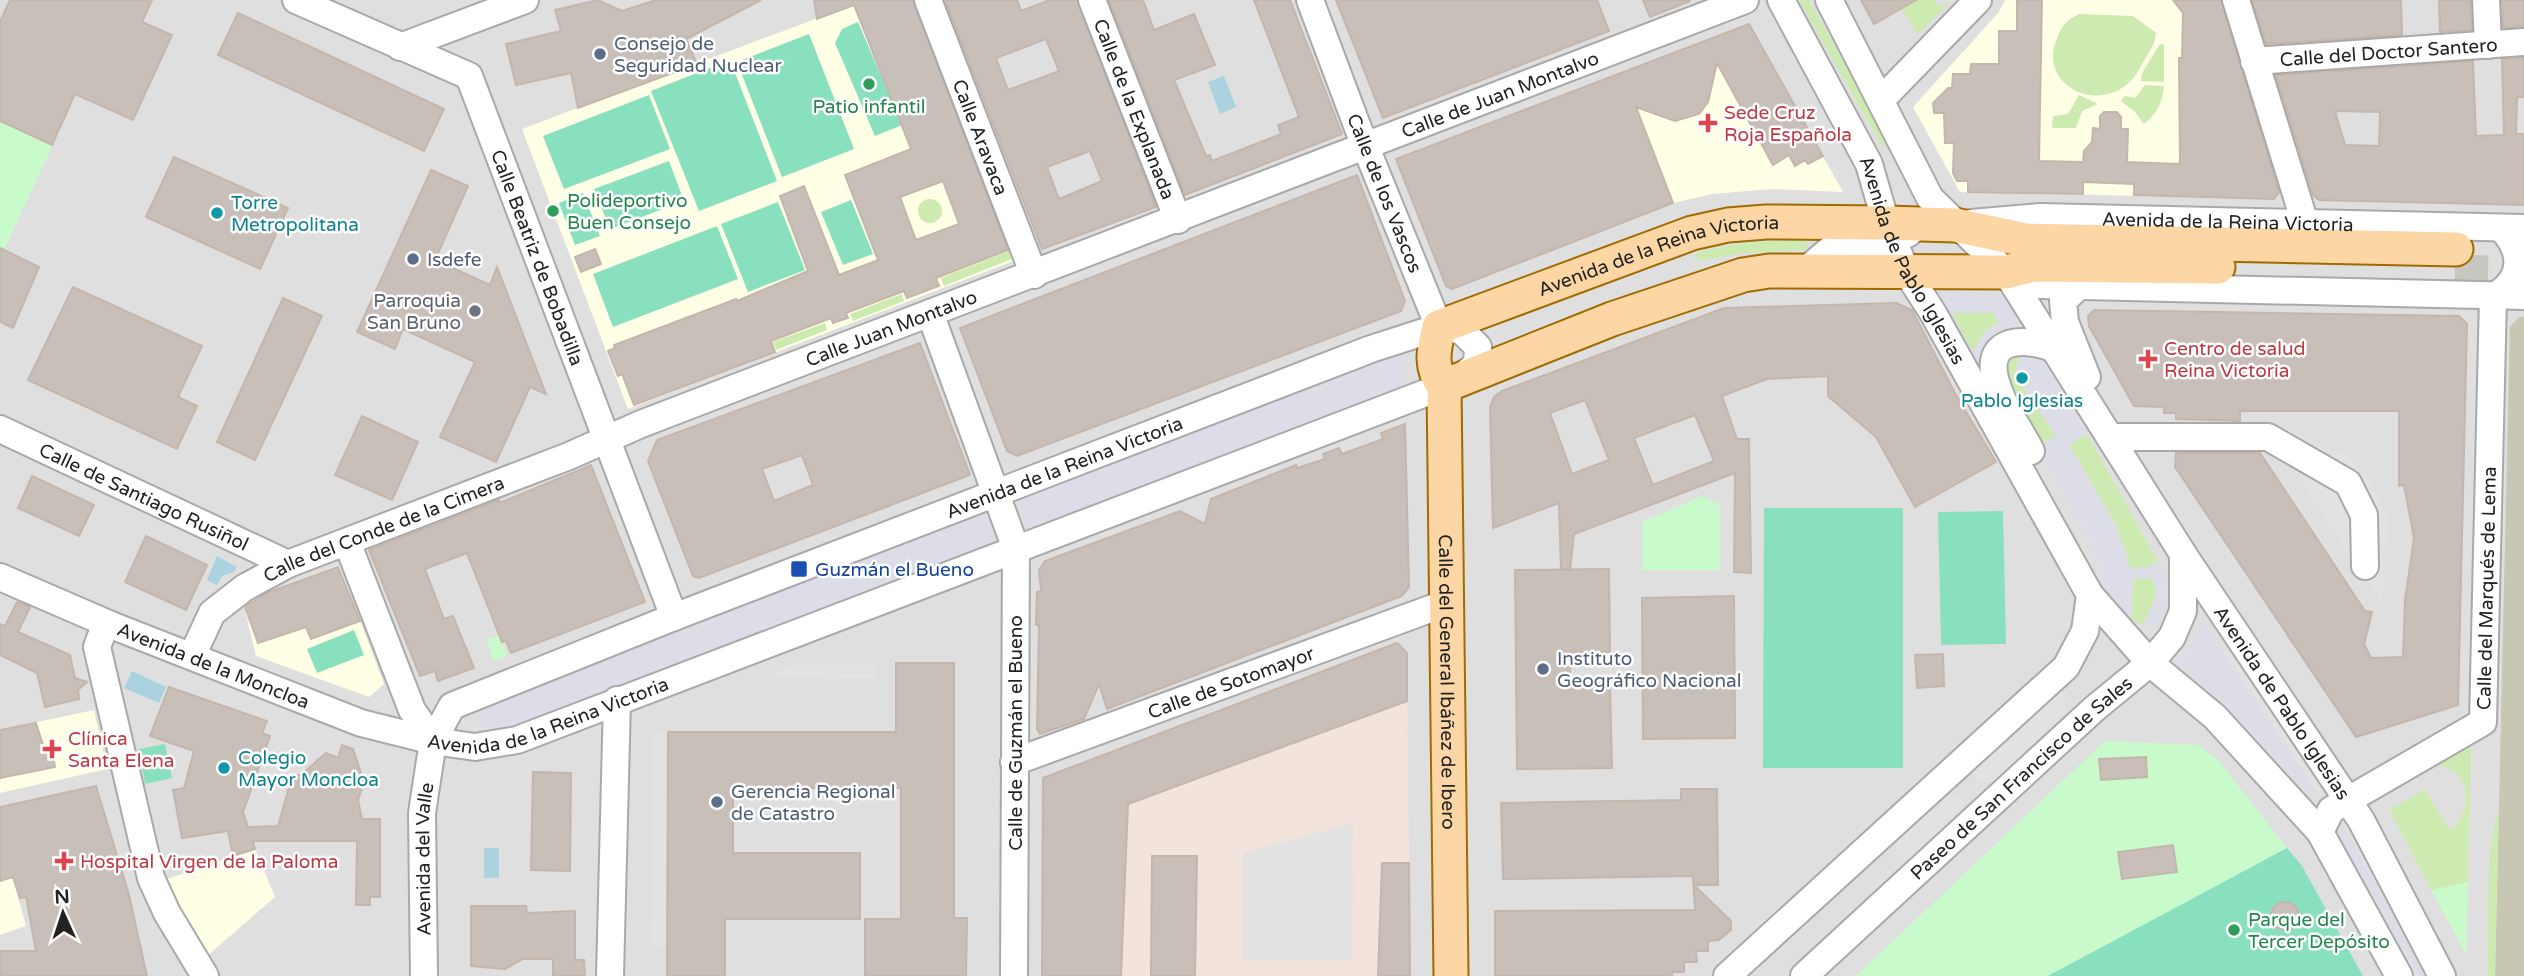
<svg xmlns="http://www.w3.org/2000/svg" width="2524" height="976" font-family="'Varela Round',sans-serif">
  <rect width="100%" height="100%" fill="#f2efe9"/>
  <!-- residential -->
  <path fill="#e0dfdf" d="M0,0H2524V976H0Z"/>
  <!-- education -->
  <path fill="#ffffe5" d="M866,0H913L1016,260L628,409L522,129Z
    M2005,0H2223L2281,190L2275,199L1960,192L1913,107L1999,12Z
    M1749,24L1843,192L1771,189L1712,194L1673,203L1595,234L1542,103Z
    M339,565L384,684L369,697L256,656L244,606L262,595Z
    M94,710L107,769L0,793V730Z
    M0,833L26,926L0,935Z
    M255,849L275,897L206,957L179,908L167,879Z"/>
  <!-- military -->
  <path fill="#f3e3dd" d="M1397,643L1407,653L1410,976H1042L1043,778Z"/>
  <!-- construction -->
  <path fill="#c7c7b4" d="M2519,317H2524V976H2495L2510,327Z"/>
  <!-- grass -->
  <path fill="#cdebb0" d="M1799,0H1809L1888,143L1882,146Z
    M1916,0H1935L1938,6L1949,3L1918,34L1901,8Z
    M2079,14L2133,16L2156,33C2155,47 2147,54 2141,66C2114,121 2037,91 2056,41C2061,27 2066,20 2079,14Z
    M2160,44L2164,45V82L2141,81L2142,73Z
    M2145,85L2164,86C2163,102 2156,115 2144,124L2135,112L2121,101L2124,96L2135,98Z
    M2079,95L2098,104L2082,111L2076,128H2052L2053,116L2068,114Z
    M918 211a12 12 0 1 1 24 0a12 12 0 1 1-24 0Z
    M1802,240L1808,244L1806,250L1742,253L1700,261L1696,256L1698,252L1748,242Z
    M1009,251L1012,259L944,286L941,278Z
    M902,294L904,301L853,321L850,314Z
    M1951,312L1993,313L1999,323L1991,326L1973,352Z
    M825,323L827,330L776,350L773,342Z
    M2021,354L2015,375L2024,370L2032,381L2023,388L2056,436L2038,445L2005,379L2009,362Z
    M2087,434L2158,562L2147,567L2131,569L2117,527L2069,444Z
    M2148,576C2164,589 2151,612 2143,626L2129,617L2132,614L2133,579Z
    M2471,738L2468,882L2431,890L2389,810L2425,790L2449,830C2472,815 2473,776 2443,766C2438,764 2430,765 2425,764Z
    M2499,808L2495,976H2487C2491,922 2483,860 2499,808Z"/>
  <!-- park -->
  <path fill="#c8facc" d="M0,122L53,145L4,250L0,248Z
    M1702,496L1720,504V570H1642V522Z
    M498,636L508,655L494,661L486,640Z
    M2105,741L2198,745L2218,760L2287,848L2048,976H1856Z
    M2468,882L2466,954L2431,890Z"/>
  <!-- pitch -->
  <path fill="#88e0be" d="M858,22L902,125L875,136L835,43L842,29Z
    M809,34L854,149L782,177L737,62Z
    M730,60L777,181L699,211L651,91Z
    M649,95L670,149L564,189L543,136Z
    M669,161L684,201L610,229L594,189Z
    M583,193L600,236L575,245L559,203Z
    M851,200L873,254L843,265L821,212Z
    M778,202L805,270L748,292L721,224Z
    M717,226L738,279L613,327L593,274Z
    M1764,508H1903V768H1763Z
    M2003,511L2006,644L1941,645L1938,512Z
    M354,630L364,655L317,673L307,649Z
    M165,744L172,778L145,784L139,749Z
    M2287,848L2302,866L2363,976H2048Z"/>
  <!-- parking -->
  <path fill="#e2e2e2" d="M2193,422L2263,423L2280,427L2351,458L2371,482L2388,519L2381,602L2282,452L2193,442Z
    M2229,648L2322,790L2316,792L2223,651Z
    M802,662L876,663V679L762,677Z
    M2062,682L2066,712L1995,780L1984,783L1976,779L1974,768Z
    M654,732H668L667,947H651Z
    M1957,795L1964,803L1959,815L1915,856L1908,859L1897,854L1894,839L1942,796Z
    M2350,822L2422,958L2417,959L2345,827Z
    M1353,823L1352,960H1242L1243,853Z
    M2344,843L2419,976H2411L2339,846Z"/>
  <!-- plaza -->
  <path fill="#dddde8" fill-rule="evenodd" d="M1938,292L1999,293L2006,298L2018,317L2019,326L1996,332L1984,347L1981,366L1987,391L1935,294ZM1952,313H1993L1999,323L1985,331L1973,352Z
    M1398,353L1404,355L1403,387L1034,528L1027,526L1018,503L1020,498Z
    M2021,354L2040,357L2046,363L2087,434L2069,445L2117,527L2131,569L2147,567L2158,562L2165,576L2168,596L2159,624L2143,626L2155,598V586L2151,578L2133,579L2132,614L2129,617L2102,583L2090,541L2038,445L2056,436L2023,388L2032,381L2024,370L2014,375Z
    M980,513L987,517L993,533L991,545L513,729L486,735L477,712L479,706Z
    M2203,623L2316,792V796H2311L2226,705L2175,663L2196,638Z
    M2344,827L2417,958H2422L2431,976H2419L2342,840L2341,830Z"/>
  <!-- water -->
  <path fill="#aad3df" d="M1224,76L1236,107L1220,114L1208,82Z
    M217,556L237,567L234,572L222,576L217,585L207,580Z
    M132,671L166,687L159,703L124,688Z
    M484,848H499V878H484Z"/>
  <!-- building -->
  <path fill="#c7bfb8" stroke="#c4b6ab" stroke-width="2" fill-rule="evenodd" d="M10,0H152L142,22L172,35L133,120L75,94L52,145L0,121V22Z
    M598,0L622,11L656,0H761L686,39L697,64L578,108L571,73L516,85L506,44L561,31L555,10Z
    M814,0H913L1008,250L936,278L939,286L907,298L904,291L846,313L848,318L833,323L831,318L771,341L775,352L634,405L622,374L618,376L608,351L615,348L614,345L736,299L737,301L808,271L780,196L804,186L839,275L878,260L845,175L911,149L854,5L817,19ZM943,181L959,224L916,240L900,197Z
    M945,0H1017L1021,11L1050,0H1077L1156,207L1042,249ZM1046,39L1059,71L1008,90L996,58ZM1090,151L1102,181L1059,199L1047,167Z
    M1109,0H1143L1154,30L1194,14L1215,65L1174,80L1206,156L1210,155L1212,161L1281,134L1278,125L1299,117L1254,0H1290L1342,134L1185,195Z
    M1336,0H1597L1609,31L1383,118Z
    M1643,0H1690V1L1650,17Z
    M1861,0H1916L1874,24Z
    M2017,0H2042L2039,161L2083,162L2084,151L2092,142L2093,128L2100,129V116L2104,112H2117L2121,117V129H2128L2127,162L2180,164L2179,58H2182L2183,13L2173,0H2221L2279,192L2274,199L2134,195V184L2083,182V194L1968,192V181H1957L1953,173L1954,143H1945L1944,113H1934L1933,103L1948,88H1952L1953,74H1970L1971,64H1999V31H2017Z
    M2252,0H2401L2402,35L2266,44Z
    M2439,0H2470L2472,30L2440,32Z
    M2502,0H2524V26L2503,28Z
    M238,13L444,109L424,151L218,55Z
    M1749,24L1823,156L1808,164L1805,160L1795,166L1789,155L1773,165L1717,63L1708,102L1699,114L1675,121L1636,107L1673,203L1452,289L1446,286L1396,159Z
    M2524,58V97H2517L2516,134H2524V205L2319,200L2313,195L2276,75L2473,61L2476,136L2504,135L2502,59ZM2335,111L2380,112L2379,146L2345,145Z
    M174,157L288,208L260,269L146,217Z
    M431,170L468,186L435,260L490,285L497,267L546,394L530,387L496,462L440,437L475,362L403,329L395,349L357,332Z
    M1357,175L1405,301L1401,311L1017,456L1007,451L960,328Z
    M0,248L39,267L13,328L0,322Z
    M595,249L601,264L581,272L575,257Z
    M73,287L202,346L178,397L197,406L177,449L28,380Z
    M283,298L322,316L255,460L217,442Z
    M1896,303L1912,310L1956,395L1996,462L1915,507L1876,437L1828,396V376L1767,379L1722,396L1737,439H1749L1751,573L1734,572L1735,473L1574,534L1570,570L1561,569L1559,503L1493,528L1490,407L1494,397L1502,391L1724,308ZM1585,400L1609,460L1572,474L1550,413ZM1695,415L1714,461L1653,485L1634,438Z
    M2094,310L2459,316L2467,324L2458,705L2356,737L2175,467L2176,453H2260L2365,611L2372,612L2364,644L2371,658L2403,657L2405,600L2414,538L2404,485L2399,486V411H2240V421L2176,419V413H2164V407L2134,406L2089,326L2088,316Z
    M920,343L970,475L699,578L693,576L648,461L657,440ZM802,455L813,485L774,501L762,469Z
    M362,416L418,442L392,500L335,475Z
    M1405,424L1409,587L1402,596L1107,709L1099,684L1084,719L1040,734L1037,729L1039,625H1036L1037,592L1041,591L1039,570L1045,561L1180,511L1205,524L1211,499L1296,465L1297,468L1325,459L1323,454L1339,448L1342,454L1383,439L1381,433Z
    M591,465L645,602L511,653L506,641L502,642L467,553L425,569L444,619L453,616L474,668L438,681L435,671L420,676L369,550L499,500L500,503Z
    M32,476L94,505L79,536L18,508Z
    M146,536L207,565L186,610L125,582Z
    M338,567L360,621L311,639L306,627L258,643L245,607L267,593Z
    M1609,569L1610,652H1570V686L1610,685L1612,768L1517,769L1515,570Z
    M1734,596L1735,738L1643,739L1642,598Z
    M17,602L30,607L18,632L70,655L75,678L87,682L78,690L79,699L45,707L37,673L0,655V624L5,626Z
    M1397,643L1407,653V701L1128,804L1121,976H1042L1043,778Z
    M1943,654L1944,686L1917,688L1915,655Z
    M896,663H954V918H967L966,976H865V919H901V788H733V853H860V919H725V976H667L668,732H896Z
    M169,687L267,721L262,733L270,736L243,812L248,827L278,826L292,777L302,774L326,753L338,758L342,745L353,749L364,782L358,800L362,819H380V897H370V905H356L357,841H253L255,849L233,856L228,831L182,838L173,790L184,788L194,751L150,736Z
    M36,723L43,745L51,747L55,767L0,778V730Z
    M2146,757L2147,777L2101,780L2099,759Z
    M533,772L571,773L570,871L531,870Z
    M96,786L129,895L147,976H1L0,951H36L26,897L20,898L13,877L0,881V807Z
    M1681,789H1717L1718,885H1694L1731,921V930L1719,940L1708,941V951H1696L1697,962H1684V972H1672V976H1495V911L1695,910L1693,876L1503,879L1501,803L1681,800Z
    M2173,845L2177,872L2122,879L2118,852Z
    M1152,856H1197L1195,976H1151Z
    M1382,863H1409L1410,976H1378Z
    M2271 916a14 14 0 1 1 28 0a14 14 0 1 1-28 0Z
    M471,906H526L527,913L575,911V960H584L585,976H553V959H523L505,969L471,966Z"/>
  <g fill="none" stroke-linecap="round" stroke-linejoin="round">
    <!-- major-tunnel -->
    <path stroke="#c8c6c1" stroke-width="33" stroke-dasharray="33 17" stroke-linecap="butt" d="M2455,271L2524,273"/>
    <defs>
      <g id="minor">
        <path id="s1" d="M296,0L469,76L674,617"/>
        <path id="s2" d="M928,0L1034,275"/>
        <path id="s3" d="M1092,0L1178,220"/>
        <path id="s4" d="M1781,0L1869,164L1886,223L1906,271L1933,313L2090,595L2150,663L2215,717L2320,832L2399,976"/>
        <path id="s5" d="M1829,0L1930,198L2006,272L2183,554L2361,820L2442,976"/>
        <path d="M2236,0L2305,223"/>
        <path d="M2486,0L2488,45"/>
        <path d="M400,47L525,0"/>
        <path id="s6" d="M2254,61L2524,42"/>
        <path d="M1881,100L1978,0"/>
        <path id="s7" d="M1971,223L2040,217L2524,228"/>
        <path d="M1805,271L1833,247H1876L1909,233"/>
        <path d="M2006,272L2040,285L2524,296"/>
        <path d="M2080,285L2063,301L2065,322L2087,377"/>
        <path d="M2493,297C2524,279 2524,252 2501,228"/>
        <path d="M930,313L1016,549L1014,976"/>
        <path d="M1443,325L1463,332L1478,347L1477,364L1459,379"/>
        <path id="s8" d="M0,429L288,564"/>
        <path d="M2111,437H2268L2348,483L2364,515L2365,566"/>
        <path d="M2031,451C2021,431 2005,410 1998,388C1980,339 2020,335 2055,349"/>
        <path d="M347,542L412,710L433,741"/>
        <path id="s9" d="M0,577L111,625L361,723L433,741L475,747L517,740L1444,386"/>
        <path d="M111,625L104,628L97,647L151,878L167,913L205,976"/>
        <path id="s10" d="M192,656L212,613L244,588L288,564L569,456L641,424L1745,0"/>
        <path id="s11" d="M1014,762L1449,602"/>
        <path id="s12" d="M2320,832L2331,810L2483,722L2493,297"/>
        <path id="s13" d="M424,976L422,813L433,741L452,706L674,617L1371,349L1439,327L1358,128L1310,0"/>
        <path d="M610,976L617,700"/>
        <path d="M1727,976L2066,667L2085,631L2090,595"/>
        <path id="s14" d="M1804,976L2094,709L2150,663L2172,637L2183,611V554"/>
      </g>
      <g id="major">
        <path id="s15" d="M1444,386C1429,367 1434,349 1439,327L1692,233L1728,225L1766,222L1886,223L1955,225L2025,240L2456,249"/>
        <path d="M1444,386L1612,319L1743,275L1769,271L2006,272L2034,265L2218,267"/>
        <path id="s16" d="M1444,386L1451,976"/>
      </g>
    </defs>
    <!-- minor casing -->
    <use href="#minor" stroke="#a9a9a9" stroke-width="30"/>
    <!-- major casing -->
    <use href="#major" stroke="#a06b00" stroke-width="37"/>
    <!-- minor -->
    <use href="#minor" stroke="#fff" stroke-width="26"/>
    <!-- major -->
    <use href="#major" stroke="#fcd6a4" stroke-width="33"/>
  </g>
  <!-- markers -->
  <g fill="#5c6f8a" stroke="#fff" stroke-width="2.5">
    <circle cx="600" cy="54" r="7"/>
    <circle cx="413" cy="259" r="7"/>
    <circle cx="1543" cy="669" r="7"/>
    <circle cx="717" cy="802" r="7"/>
  </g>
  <g fill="#2e9e5b" stroke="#fff" stroke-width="2.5">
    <circle cx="869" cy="84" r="7"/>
    <circle cx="553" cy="211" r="7"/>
    <circle cx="2234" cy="930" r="7"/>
  </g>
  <g fill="#e0444e" stroke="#fff" stroke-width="2.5">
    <path d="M1704.5 112.5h7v7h7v7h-7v7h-7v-7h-7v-7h7z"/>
    <path d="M2144.5 348.5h7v7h7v7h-7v7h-7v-7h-7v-7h7z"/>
    <path d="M48.5 738.5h7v7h7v7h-7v7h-7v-7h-7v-7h7z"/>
    <path d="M60.5 850.5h7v7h7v7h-7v7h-7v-7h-7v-7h7z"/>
  </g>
  <g fill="#0f9aa8" stroke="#fff" stroke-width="2.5">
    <circle cx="217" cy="213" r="7"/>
    <circle cx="2022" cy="378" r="7"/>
    <circle cx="224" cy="768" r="7"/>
  </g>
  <circle fill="#6b7280" stroke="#fff" stroke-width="2.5" cx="475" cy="311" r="7"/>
  <rect fill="#1a4fb4" stroke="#fff" stroke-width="2.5" x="790" y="560" width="18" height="18" rx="3.5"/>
  <g text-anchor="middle" stroke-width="5" stroke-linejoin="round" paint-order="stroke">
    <!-- service labels -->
    <g font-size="19" fill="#4e5e75" stroke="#fff" text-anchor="start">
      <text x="614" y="50">Consejo de<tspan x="614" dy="22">Seguridad Nuclear</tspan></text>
      <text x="427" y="266">Isdefe</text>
      <text x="1557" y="665">Instituto<tspan x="1557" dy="22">Geográfico Nacional</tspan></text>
      <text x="731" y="798">Gerencia Regional<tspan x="731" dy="22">de Catastro</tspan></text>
    </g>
    <!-- street labels -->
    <g font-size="19" fill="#222" stroke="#fff">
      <text dy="7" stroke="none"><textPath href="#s6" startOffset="135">Calle del Doctor Santero</textPath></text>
      <text dy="7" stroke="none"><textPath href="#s10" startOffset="1438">Calle de Juan Montalvo</textPath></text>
      <text dy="7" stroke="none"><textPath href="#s3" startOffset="117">Calle de la Explanada</textPath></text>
      <text dy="7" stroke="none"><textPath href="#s2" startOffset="147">Calle Aravaca</textPath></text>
      <text transform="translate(1385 193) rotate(68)" y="7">Calle de los Vascos</text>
      <text dy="7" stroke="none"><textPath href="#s7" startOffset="257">Avenida de la Reina Victoria</textPath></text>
      <text dy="7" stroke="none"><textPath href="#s1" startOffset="383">Calle Beatriz de Bobadilla</textPath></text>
      <text dy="7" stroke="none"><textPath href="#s15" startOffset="294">Avenida de la Reina Victoria</textPath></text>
      <text dy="7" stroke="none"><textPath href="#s4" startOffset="292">Avenida de Pablo Iglesias</textPath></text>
      <text dy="7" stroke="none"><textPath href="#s10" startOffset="786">Calle Juan Montalvo</textPath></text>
      <text dy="7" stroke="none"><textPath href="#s13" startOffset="933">Avenida de la Reina Victoria</textPath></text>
      <text dy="7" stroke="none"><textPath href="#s8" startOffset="159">Calle de Santiago Rusiñol</textPath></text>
      <text dy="7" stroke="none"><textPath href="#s10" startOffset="240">Calle del Conde de la Cimera</textPath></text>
      <text dy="7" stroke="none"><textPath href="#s12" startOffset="334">Calle del Marqués de Lema</textPath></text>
      <text dy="7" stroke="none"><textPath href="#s9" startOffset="231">Avenida de la Moncloa</textPath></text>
      <text dy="7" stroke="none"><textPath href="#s16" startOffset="296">Calle del General Ibáñez de Ibero</textPath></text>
      <text dy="7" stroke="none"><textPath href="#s11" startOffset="231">Calle de Sotomayor</textPath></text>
      <text dy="7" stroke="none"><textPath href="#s9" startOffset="584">Avenida de la Reina Victoria</textPath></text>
      <text dy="7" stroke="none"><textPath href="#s5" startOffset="840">Avenida de Pablo Iglesias</textPath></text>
      <text transform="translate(1015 733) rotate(-90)" y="7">Calle de Guzmán el Bueno</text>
      <text dy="7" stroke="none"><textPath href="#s14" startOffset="294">Paseo de San Francisco de Sales</textPath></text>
      <text dy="7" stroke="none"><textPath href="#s13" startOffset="117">Avenida del Valle</textPath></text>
    </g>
    <!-- leisure labels -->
    <g font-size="19" fill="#27864d" stroke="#fff" text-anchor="start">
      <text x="869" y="113" text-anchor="middle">Patio infantil</text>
      <text x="567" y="207">Polideportivo<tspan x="567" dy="22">Buen Consejo</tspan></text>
      <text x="2248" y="926">Parque del<tspan x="2248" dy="22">Tercer Depósito</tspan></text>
    </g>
    <!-- health labels -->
    <g font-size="19" fill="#be3a42" stroke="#fff" text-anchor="start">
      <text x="1724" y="119">Sede Cruz<tspan x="1724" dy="22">Roja Española</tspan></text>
      <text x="2164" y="355">Centro de salud<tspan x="2164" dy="22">Reina Victoria</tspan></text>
      <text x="68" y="745">Clínica<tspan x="68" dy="22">Santa Elena</tspan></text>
      <text x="80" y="868">Hospital Virgen de la Paloma</text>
    </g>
    <!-- culture labels -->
    <g font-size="19" fill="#0d838f" stroke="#fff" text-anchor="start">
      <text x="231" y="209">Torre<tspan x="231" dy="22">Metropolitana</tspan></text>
      <text x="2022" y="407" text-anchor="middle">Pablo Iglesias</text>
      <text x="238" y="764">Colegio<tspan x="238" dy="22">Mayor Moncloa</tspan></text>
    </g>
    <!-- worship labels -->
    <g font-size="19" fill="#5b616d" stroke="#fff" text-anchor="end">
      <text x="461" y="307">Parroquia<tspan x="461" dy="22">San Bruno</tspan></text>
    </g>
    <!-- transit labels -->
    <g font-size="19" fill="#164399" stroke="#fff" text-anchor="start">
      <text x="815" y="576">Guzmán el Bueno</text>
    </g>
  </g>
  <!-- north arrow -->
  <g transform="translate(63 913) rotate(357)" stroke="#ffffff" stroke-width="5" paint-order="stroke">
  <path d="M0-5L12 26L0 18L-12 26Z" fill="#222222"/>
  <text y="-10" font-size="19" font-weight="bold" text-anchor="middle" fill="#222222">N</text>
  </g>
</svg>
